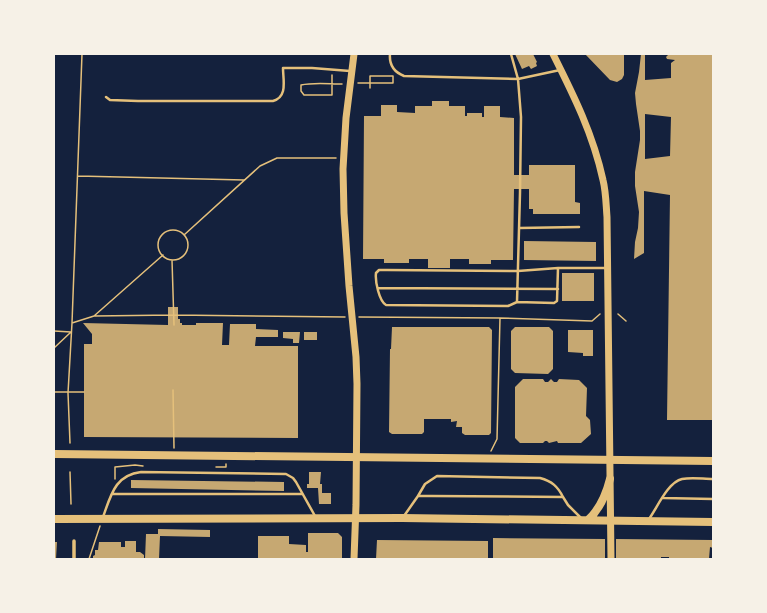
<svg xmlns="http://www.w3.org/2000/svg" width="767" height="613" font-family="Jost,sans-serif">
  <rect width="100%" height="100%" fill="#14213d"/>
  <!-- building -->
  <path fill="#c6a872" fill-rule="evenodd" d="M515,54H533L537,62L536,63L537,66L531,69L529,66L522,69Z
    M585,54H624V75L622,79L617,82L610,80Z
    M641,54H645V80L671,78V63L675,60L667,59L666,57L668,55L713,54V420H667L670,195L644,191V253L634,259L635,242L638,228L639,212L635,186V172L640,140V131L636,104L635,93L639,72ZM645,114L671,117L670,156L645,159Z
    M432,101H449V106H465V116H467V113H482V117H484V106H500V117L514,118V175H529V165H575V202L580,203V214H533V209H529V189H514L513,260H491V264H469V259H450V268H428V259H409V263H384V259H363L364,116H381V105H397V112L415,113V106H432Z
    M524,241L596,242V261L524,260Z
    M562,273H594V301H562Z
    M168,307H178V319H180V323H182V325H196V323H223L222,345H229L230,324H256V329L278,330V337H256L255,346H298V438L84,437V344H92V334L83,323L168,325Z
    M392,327H489L492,330L491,433L489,435H465L462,433V427H456L457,421L451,422V419H424V432L422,434H392L389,432L390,349H391Z
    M515,327H549L553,331V369L548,374L515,373L511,369V331Z
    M568,330H593V356H583V353L568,352Z
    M283,332H300L299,343H293V339L283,338Z
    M304,332H317V340H304Z
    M523,379H543L545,382H548L551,379L554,382H557L559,379L579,380L587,388L586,416L590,420L591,434L581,443H558L557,441L549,443L547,441H545L543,443H520L515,438V387Z
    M309,472H321L320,484H322V493H331V504H319L318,488H307V484H309Z
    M131,480L284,482V491L131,488Z
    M158,529L210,530V537L160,536L159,559H145L146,534H158Z
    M308,533H338L342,537V559H258V536H289V544L306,545V552H308Z
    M493,538L605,539V559H493Z
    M616,539L713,540V548L710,547L709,559H669V557H661V559H616Z
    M377,540L488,541V559H376Z
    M125,541H136V552H140L144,555V559H93V556L95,555V550H98L99,542H121V547H125Z
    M54,542H57L56,559H54Z"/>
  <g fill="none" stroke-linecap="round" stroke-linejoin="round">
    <!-- path -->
    <path stroke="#e5c07b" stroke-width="1.5" d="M332,75V95H304L301,91V85C314,82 329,84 342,84
      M358,83H393V76H370V88
      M78,176L244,180
      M158 245a15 15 0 1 1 30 0a15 15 0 1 1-30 0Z
      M184,235L260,166L277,158H336
      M172,260L174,325
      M618,314L626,321
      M94,316L163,255
      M359,317L500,318L592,321L600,314
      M72,323L82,54
      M54,331L71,332
      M54,348L71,332
      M173,390L174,448
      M54,392H84
      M70,443L68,393L72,323L94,316L174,315L345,317
      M491,451L497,439L500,318
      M216,467H226V464
      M70,472L71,504
      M115,479V467L135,465L143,466
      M89,559L100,526"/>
    <!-- service -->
    <path stroke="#e5c07b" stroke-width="2.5" d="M390,54C389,65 394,72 404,76L518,79L560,70
      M511,54L518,79L521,117L520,193L517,302
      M106,97L110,100L138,101H273C288,97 283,80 283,68H312L350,71
      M519,228L579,227
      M558,268L557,301L554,303L517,302L508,306L386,305C379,301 375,281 376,273L379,270H387L518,271L558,268H607
      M378,288L558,289
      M113,494H302
      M418,496L425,484L437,476L540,478C552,481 558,487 563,497
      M663,498L713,499
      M404,516L418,496H431L563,497L568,505L581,518
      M103,517C111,495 115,475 141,472L286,474L293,478L296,482L315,516
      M649,519C657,508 668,482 682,479C692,477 703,479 713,479"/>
    <!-- pedestrian -->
    <path stroke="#e5c07b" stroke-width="3.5" d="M74,541V559"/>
    <!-- secondary -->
    <path stroke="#e5c07b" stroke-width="7" d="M354,54L346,118L343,169L344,213L349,286L356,357L357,384L356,505L354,559
      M553,54C574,96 593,134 603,180C606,192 606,205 607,217L611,559"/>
    <!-- primary -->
    <path stroke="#e5c07b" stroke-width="8" d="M54,454L713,461
      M54,519L402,518L713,522
      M588,520C600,509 606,495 610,479"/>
  </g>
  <!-- border -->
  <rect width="767" height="613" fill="none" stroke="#f6f1e7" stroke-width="110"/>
</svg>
